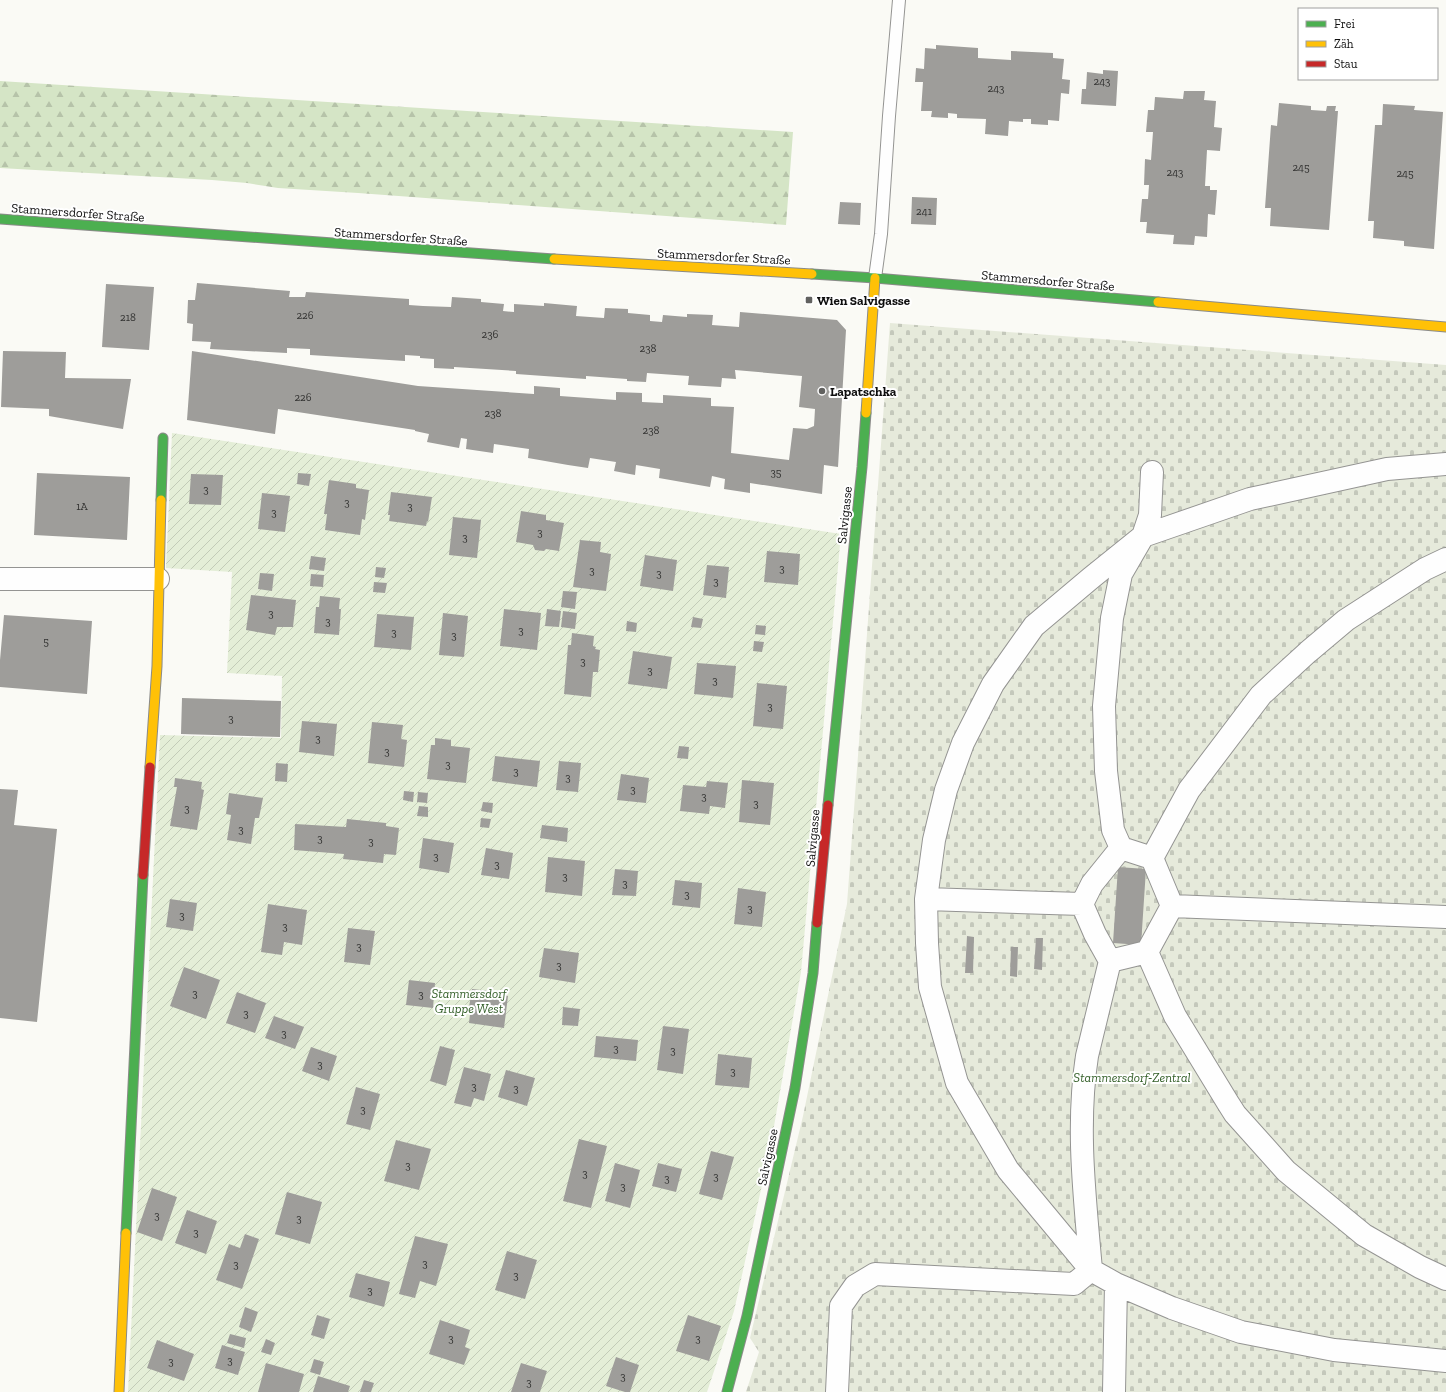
<svg xmlns="http://www.w3.org/2000/svg" width="1446" height="1392" font-family="'Zilla Slab',serif">
  <defs>
    <pattern id="forest-firs" width="22" height="20" patternUnits="userSpaceOnUse"><rect width="22" height="20" fill="#d5e5c6"/><path d="M5 1l3.5 6h-7zM16 11l3.5 6h-7z" fill="#b6c3a9"/></pattern>
    <pattern id="cemetery-stones" width="16" height="16" patternUnits="userSpaceOnUse"><rect width="16" height="16" fill="#e6eadb"/><path d="M2 7V4a2 2 0 0 1 4 0v3zM10 15v-3a2 2 0 0 1 4 0v3z" fill="#c4c8bb"/></pattern>
    <pattern id="garden-furrows" width="10" height="10" patternUnits="userSpaceOnUse"><rect width="10" height="10" fill="#e4eed7"/><path d="M-1 1l2-2M0 10L10 0M9 11l2-2" fill="none" stroke="#c2cbb7"/></pattern>
  </defs>
  <rect width="100%" height="100%" fill="#fafaf5"/>
  <!-- forest -->
  <path fill="url(#forest-firs)" d="M0,81L793,132L786,225L358,193L278,188L247,183L212,180L0,168Z"/>
  <!-- cemetery -->
  <path fill="url(#cemetery-stones)" d="M890,323L1446,365V1392H746L759,1352L750,1338L803,1116L847,904Z"/>
  <!-- garden -->
  <path fill="url(#garden-furrows)" d="M172,433L841,534L801,972L770,1149L734,1311L707,1392H128L160,735L281,738L282,676L227,673L232,572L166,568Z"/>
  <!-- building -->
  <path fill="#9e9d9a" d="M936,45L978,48V58L1011,60V51L1053,53V58L1064,59L1062,79L1070,80L1069,94L1061,93L1059,121L1048,120V125L1031,124V119H1023V122L1009,121L1008,136L985,134L986,119L957,118V114L948,113V118L931,117L932,111H921L923,82H915L916,68L924,69L925,48L936,49Z
    M1103,70L1118,71L1116,106L1081,104L1082,89H1086L1087,72L1103,74Z
    M1184,91H1205L1204,100L1216,101L1214,127L1222,128L1220,151L1207,150L1205,186H1210V190H1217L1215,215L1208,214L1207,237L1195,236L1194,245L1173,244L1174,235L1146,233L1147,222H1140L1142,199H1148L1149,185H1144L1145,159L1151,160L1153,132H1146L1148,110H1154L1155,97L1183,99Z
    M1279,103L1311,106V110L1326,111L1327,106H1336L1335,111H1338L1329,230L1270,226L1271,208H1265L1271,125L1277,126Z
    M1383,104L1415,106L1414,110L1443,112L1434,249L1404,246V241L1373,238L1374,221H1368L1375,125H1382Z
    M912,197L937,198L936,225L911,224Z
    M840,202L861,203L860,225L838,224Z
    M197,283L290,291L289,297H305L306,292L409,299V305L423,306L451,307L452,297L481,299V302L504,304L503,311L514,312V304L544,306V303L577,306L576,316L604,318L605,308L628,309V313L650,315V321L662,322L663,315L687,317V314L713,315L712,325L739,327L740,312L837,320L846,330L838,467L824,465L822,494L750,483V493L724,489L725,479L712,476L710,487L659,478L660,469L636,465L635,475L614,471L616,462L590,458L588,468L568,465L528,458L529,449L494,444L493,453L466,449L467,439L461,438L459,448L427,442L429,434L415,431V430L278,409L275,434L187,420L192,351L418,386L534,394V386L560,388V396L616,400V392L642,393V402L663,403V395L711,398V406L734,407L731,453L789,460L793,428L807,429L814,426L815,409L799,407L802,376L735,370L736,379L722,378L721,387L688,385L689,376L647,373L646,382L627,381V379L586,376V379L516,374V371L454,367V369L434,368V359L420,358V356L405,355V361L310,355V349L287,348V353L210,349L211,342L192,341L193,324L187,323L188,300H195Z
    M106,284L154,287L149,350L102,347Z
    M3,351L66,352L65,378L131,379L123,429L49,416V409L1,407Z
    M37,473L130,477L127,540L34,535Z
    M298,473L311,474L309,486L297,484Z
    M191,474L223,475L221,505L189,504Z
    M329,480L356,484V488L369,490L365,520L362,519L360,535L325,530L327,514H324Z
    M391,492L432,497L428,522L427,521L426,526L389,521L390,515H388Z
    M262,493L290,496L285,532L258,529Z
    M521,511L546,515V520L564,523L559,551L546,549L544,551L535,550L533,545L516,542Z
    M453,517L481,520L477,558L449,555Z
    M580,540L601,542L600,552L611,554L606,591L573,587Z
    M767,551L800,554L798,585L764,582Z
    M645,555L677,560L673,591L640,586Z
    M311,556L326,558L324,571L309,569Z
    M707,565L729,567L726,598L703,595Z
    M376,567L386,568L384,578L375,577Z
    M260,573L274,574L272,591L258,589Z
    M311,574L324,575L323,587L310,586Z
    M374,582L387,583L385,593L373,592Z
    M563,591L577,592L575,609L561,607Z
    M251,595L296,600L293,627H277L275,635L246,630Z
    M320,596L340,598L339,609H341L339,635L314,633L316,607H319Z
    M504,609L541,613L537,650L500,646Z
    M547,609L561,611L559,627L545,626Z
    M563,611L577,613L575,629L561,627Z
    M443,613L468,616L464,657L439,655Z
    M377,614L414,617L411,650L374,647Z
    M4,615L92,621L87,694L0,687V660Z
    M693,617L703,619L701,628L691,627Z
    M627,621L637,623L636,632L626,631Z
    M756,625L766,626L765,635L755,634Z
    M572,633L594,636L593,646L596,647L595,649L600,650L598,672H593L591,697L564,694L568,645H571Z
    M754,641L764,642L762,652L753,651Z
    M633,651L672,657L667,689L628,684Z
    M697,663L736,666L733,698L694,694Z
    M757,683L787,686L783,729L753,726Z
    M182,698L281,701L280,737L181,734Z
    M302,721L337,724L334,756L299,752Z
    M372,722L403,725L401,739L407,740L404,767L368,763Z
    M435,738L451,740V746L470,748L466,783L427,779L431,745H435Z
    M679,746L689,747L688,759L677,758Z
    M495,756L540,761L537,787L492,781Z
    M559,761L581,763L578,792L556,790Z
    M276,763L288,764L287,782L275,781Z
    M621,774L649,778L646,803L617,800Z
    M175,778L202,782L201,789L204,790L197,830L170,826L177,787H174Z
    M742,780L774,783L770,825L739,822Z
    M707,781L728,783L725,808L710,806L709,814L680,811L683,785L706,787Z
    M0,789L18,790L14,825L57,829L37,1022L0,1018Z
    M404,791L414,792L413,802L403,800Z
    M418,792L428,793L427,803L417,802Z
    M229,793L263,798L259,818H255L251,844L227,840L231,815L226,814Z
    M483,802L493,803L492,813L481,811Z
    M419,806L428,807V817L417,816Z
    M481,818L491,819L489,828L480,827Z
    M347,819L386,823V826L399,828L396,855L384,854L383,863L343,859L344,854L294,850L295,824L346,827Z
    M542,825L568,828L567,842L540,838Z
    M423,838L454,843L449,873L419,868Z
    M486,848L513,853L509,879L481,875Z
    M548,857L585,861L582,896L545,892Z
    M1118,867L1146,869L1141,945L1113,943Z
    M615,869L638,871L636,896L612,895Z
    M675,880L702,883L700,908L672,905Z
    M738,888L766,892L762,927L734,924Z
    M170,899L197,903L193,931L166,927Z
    M268,904L307,910L302,945L284,942L282,955L261,952Z
    M348,928L375,931L370,965L344,962Z
    M967,936L974,937L973,973H965Z
    M1036,938H1043L1042,970L1034,969Z
    M1011,947H1018L1017,977L1010,976Z
    M544,948L579,953L575,983L539,977Z
    M184,967L220,980L206,1019L170,1006Z
    M409,980L435,983L433,1008L406,1005Z
    M472,989L499,992L498,994L508,996L504,1028L469,1023L470,1014L468,1013Z
    M237,992L266,1003L255,1033L226,1023Z
    M563,1007L580,1009L578,1026L562,1025Z
    M274,1016L304,1027L295,1049L265,1038Z
    M663,1026L689,1029L683,1074L657,1070Z
    M596,1036L638,1040L636,1061L594,1057Z
    M440,1046L455,1050L446,1086L430,1081Z
    M311,1047L337,1056L329,1081L302,1071Z
    M718,1054L752,1058L749,1088L715,1085Z
    M464,1067L491,1074L484,1101L474,1098L471,1107L454,1103Z
    M506,1070L535,1078L527,1106L498,1097Z
    M356,1087L380,1094L370,1130L346,1124Z
    M579,1139L607,1146L591,1208L563,1201Z
    M396,1140L431,1149L419,1190L384,1181Z
    M711,1151L734,1157L722,1200L699,1194Z
    M615,1163L640,1170L630,1208L605,1201Z
    M658,1163L682,1169L676,1192L652,1186Z
    M152,1188L177,1197L162,1241L137,1232Z
    M287,1192L322,1202L310,1244L275,1234Z
    M187,1210L217,1221L206,1254L175,1243Z
    M245,1234L259,1239L242,1289L216,1280L229,1244L240,1248Z
    M415,1236L448,1244L436,1286L420,1281L415,1298L399,1294Z
    M507,1251L537,1260L525,1299L495,1290Z
    M356,1273L390,1282L384,1307L349,1297Z
    M245,1307L258,1312L251,1332L239,1327Z
    M317,1315L330,1319L324,1339L311,1335Z
    M688,1315L721,1326L709,1361L676,1351Z
    M440,1320L470,1330L465,1347L470,1349L464,1365L429,1354Z
    M230,1334L246,1338L244,1348L227,1343Z
    M266,1339L275,1343L271,1355L261,1352Z
    M157,1340L194,1354L184,1381L147,1368Z
    M222,1345L245,1352L238,1375L215,1368Z
    M616,1357L639,1365L630,1392H625L606,1386Z
    M314,1359L324,1362L320,1375L310,1372Z
    M266,1363L304,1374L299,1392H258Z
    M521,1363L547,1371L540,1392H511Z
    M318,1376L350,1386L348,1392H313Z
    M364,1380L374,1383L371,1392H360Z"/>
  <g fill="none" stroke-linecap="round" stroke-linejoin="round">
    <defs>
      <path id="lane" d="M875,278L881,234L889,116L899,0"/>
      <path id="street" d="M0,579H158
        M1121,848L1113,830L1106,771L1104,706L1112,618L1121,574L1143,536L1150,515L1152,472
        M1121,848L1152,858L1172,906L1147,952L1110,961L1095,934L1082,904L1092,884Z
        M1152,858L1189,790L1261,695L1308,652L1346,620L1425,569L1446,559
        M926,899L1082,904
        M1172,906L1446,917
        M1147,952L1175,1016L1228,1103L1235,1114L1286,1171L1364,1235L1420,1267L1446,1279
        M1091,1270L1008,1170L957,1083L930,987L927,943L926,899L934,840L946,790L963,743L993,684L1034,626L1091,578L1143,536L1250,499L1387,469L1446,464
        M1091,1270C1085,1199 1076,1127 1087,1056L1110,961
        M837,1392L841,1306L855,1286L875,1274L1074,1284L1091,1270L1116,1284L1172,1308L1241,1332L1334,1350L1446,1361
        M1114,1392L1116,1284"/>
      <path id="fast" d="M0,219L554,259
        M812,274L875,278L1158,302
        M161,500L163,438
        M828,805L862,467L866,413
        M126,1233L143,875
        M727,1392L747,1316L795,1088L813,973L817,923"/>
      <path id="slow" d="M554,259L812,274
        M1158,302L1446,327
        M866,413L875,278
        M150,767L157,666L161,500
        M119,1392L126,1233"/>
      <path id="jam" d="M143,875L150,767
        M817,923L828,805"/>
    </defs>
    <!-- lane casing -->
    <use href="#lane" stroke="#949492" stroke-width="14"/>
    <!-- street casing -->
    <use href="#street" stroke="#949492" stroke-width="24"/>
    <!-- fast casing -->
    <use href="#fast" stroke="#8b8b89" stroke-width="11"/>
    <!-- slow casing -->
    <use href="#slow" stroke="#8b8b89" stroke-width="11"/>
    <!-- jam casing -->
    <use href="#jam" stroke="#8b8b89" stroke-width="11"/>
    <!-- lane -->
    <use href="#lane" stroke="#fefefe" stroke-width="12"/>
    <!-- street -->
    <use href="#street" stroke="#fefefe" stroke-width="22"/>
    <!-- fast -->
    <use href="#fast" stroke="#4caf50" stroke-width="9"/>
    <!-- slow -->
    <use href="#slow" stroke="#ffc107" stroke-width="9"/>
    <!-- jam -->
    <use href="#jam" stroke="#c62828" stroke-width="9"/>
  </g>
  <!-- markers -->
  <g fill="#61615f" stroke="#fff" stroke-width="1.5">
    <rect x="805" y="296" width="8" height="8" rx="2"/>
    <circle cx="822" cy="391" r="4"/>
  </g>
  <g text-anchor="middle" stroke-width="4" stroke-linejoin="round" paint-order="stroke">
    <!-- number labels -->
    <g font-size="11" fill="#323231">
      <text x="1102" y="85">243</text>
      <text x="996" y="92">243</text>
      <text x="1301" y="171">245</text>
      <text x="1175" y="176">243</text>
      <text x="1405" y="177">245</text>
      <text x="924" y="215">241</text>
      <text x="305" y="319">226</text>
      <text x="128" y="321">218</text>
      <text x="490" y="338">236</text>
      <text x="648" y="352">238</text>
      <text x="303" y="401">226</text>
      <text x="493" y="417">238</text>
      <text x="651" y="434">238</text>
      <text x="776" y="476">35</text>
      <text x="206" y="493">3</text>
      <text x="347" y="506">3</text>
      <text x="82" y="510">1A</text>
      <text x="410" y="510">3</text>
      <text x="274" y="516">3</text>
      <text x="540" y="536">3</text>
      <text x="465" y="541">3</text>
      <text x="782" y="572">3</text>
      <text x="592" y="574">3</text>
      <text x="659" y="577">3</text>
      <text x="716" y="585">3</text>
      <text x="271" y="617">3</text>
      <text x="328" y="625">3</text>
      <text x="521" y="634">3</text>
      <text x="394" y="636">3</text>
      <text x="454" y="639">3</text>
      <text x="46" y="645">5</text>
      <text x="583" y="665">3</text>
      <text x="650" y="674">3</text>
      <text x="715" y="684">3</text>
      <text x="770" y="710">3</text>
      <text x="231" y="722">3</text>
      <text x="318" y="742">3</text>
      <text x="387" y="755">3</text>
      <text x="448" y="768">3</text>
      <text x="516" y="775">3</text>
      <text x="568" y="781">3</text>
      <text x="633" y="793">3</text>
      <text x="704" y="800">3</text>
      <text x="756" y="807">3</text>
      <text x="187" y="812">3</text>
      <text x="241" y="833">3</text>
      <text x="320" y="842">3</text>
      <text x="371" y="845">3</text>
      <text x="436" y="860">3</text>
      <text x="497" y="868">3</text>
      <text x="565" y="880">3</text>
      <text x="625" y="887">3</text>
      <text x="687" y="898">3</text>
      <text x="750" y="912">3</text>
      <text x="182" y="919">3</text>
      <text x="285" y="930">3</text>
      <text x="359" y="950">3</text>
      <text x="559" y="969">3</text>
      <text x="195" y="997">3</text>
      <text x="421" y="998">3</text>
      <text x="246" y="1017">3</text>
      <text x="284" y="1037">3</text>
      <text x="616" y="1052">3</text>
      <text x="673" y="1054">3</text>
      <text x="320" y="1068">3</text>
      <text x="733" y="1075">3</text>
      <text x="474" y="1090">3</text>
      <text x="516" y="1092">3</text>
      <text x="363" y="1113">3</text>
      <text x="408" y="1169">3</text>
      <text x="585" y="1177">3</text>
      <text x="716" y="1180">3</text>
      <text x="667" y="1182">3</text>
      <text x="623" y="1190">3</text>
      <text x="157" y="1219">3</text>
      <text x="299" y="1222">3</text>
      <text x="196" y="1236">3</text>
      <text x="425" y="1267">3</text>
      <text x="236" y="1268">3</text>
      <text x="516" y="1279">3</text>
      <text x="370" y="1294">3</text>
      <text x="451" y="1342">3</text>
      <text x="698" y="1342">3</text>
      <text x="230" y="1364">3</text>
      <text x="171" y="1365">3</text>
      <text x="623" y="1380">3</text>
      <text x="529" y="1386">3</text>
    </g>
    <!-- street labels -->
    <g font-size="13" fill="#0e0e0e" stroke="#fff">
      <text transform="translate(78 212) rotate(4)" y="5">Stammersdorfer Straße</text>
      <text transform="translate(401 236) rotate(4)" y="5">Stammersdorfer Straße</text>
      <text transform="translate(724 256) rotate(3)" y="5">Stammersdorfer Straße</text>
      <text transform="translate(1048 280) rotate(5)" y="5">Stammersdorfer Straße</text>
      <text transform="translate(844 515) rotate(-84)" y="5">Salvigasse</text>
      <text transform="translate(812 838) rotate(-85)" y="5">Salvigasse</text>
      <text transform="translate(767 1157) rotate(-78)" y="5">Salvigasse</text>
    </g>
    <!-- poi labels -->
    <g font-size="13" font-weight="bold" fill="#0e0e0e" stroke="#fff" text-anchor="start">
      <text x="817" y="305">Wien Salvigasse</text>
      <text x="830" y="396">Lapatschka</text>
    </g>
    <!-- park labels -->
    <g font-size="13" font-style="italic" fill="#325e27" stroke="#fff">
      <text x="469" y="998">Stammersdorf<tspan x="469" dy="15">Gruppe West</tspan></text>
      <text x="1132" y="1082">Stammersdorf-Zentral</text>
    </g>
  </g>
  <!-- legend -->
  <rect x="1298" y="8" width="140" height="72" fill="#ffffff" stroke="#9f9f9f"/>
  <rect x="1306" y="21" width="20" height="6" fill="#4caf50" stroke="#9f9f9f"/>
  <text x="1334" y="28" font-size="12" fill="#0e0e0e">Frei</text>
  <rect x="1306" y="41" width="20" height="6" fill="#ffc107" stroke="#9f9f9f"/>
  <text x="1334" y="48" font-size="12" fill="#0e0e0e">Zäh</text>
  <rect x="1306" y="61" width="20" height="6" fill="#c62828" stroke="#9f9f9f"/>
  <text x="1334" y="68" font-size="12" fill="#0e0e0e">Stau</text>
</svg>
